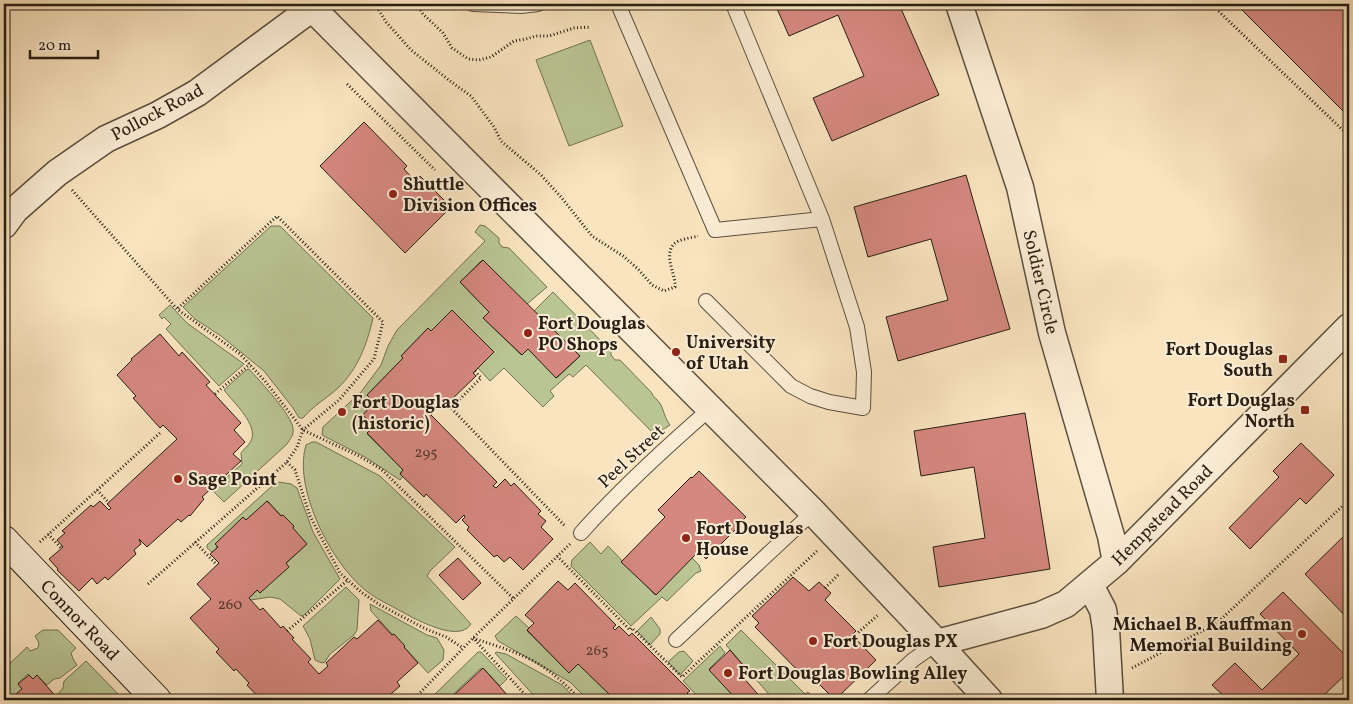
<svg xmlns="http://www.w3.org/2000/svg" width="1353" height="704" font-family="Vollkorn,serif">
  <rect width="100%" height="100%" fill="#f9e4bf"/>
  <filter id="stains"><feTurbulence type="fractalNoise" baseFrequency=".004" numOctaves="4"/><feColorMatrix values="0 0 0 0 .2 0 0 0 0 .09 0 0 0 0 .02 0 0 0 .5 -.17"/></filter>
  <radialGradient id="worn" r=".72"><stop offset=".6" stop-color="#630" stop-opacity="0"/><stop offset="1" stop-color="#630" stop-opacity=".3"/></radialGradient>
  <!-- green -->
  <path fill="#bac594" stroke="#707153" d="M590,40L623,126L569,146L536,60Z
    M480,225L485,226L499,238V243L502,247L509,248L547,287L527,304L482,260L460,282L489,312L483,318L521,355L528,349L557,378L580,356L534,311L553,292L611,351V355L615,360H620L651,392C653,398 659,400 661,405C664,412 665,418 670,425L655,435L586,365L573,377L569,374L550,391L554,396L543,407L504,368L490,381L478,368L493,352L452,310L431,331L428,328L401,356L403,358L367,395L374,402L363,415L374,427L367,434L403,470L400,473L403,476L400,480L365,457L322,435L323,427L361,392L381,365L388,346L397,330L485,241L475,232Z
    M271,226H280L373,318C367,344 358,369 338,388C326,399 314,405 303,418H299L293,408L264,371L221,336L195,319L183,307Z
    M170,305L187,323L244,364L219,386L166,329L171,324L164,317L162,319L159,315Z
    M249,369C259,380 293,416 293,429C294,435 290,439 287,444L224,502L212,490L242,464L241,453C244,449 249,445 251,441C259,425 233,402 224,390L246,370Z
    M312,442H316L380,476L455,547L430,571L427,576L471,624C458,645 410,616 395,608C388,604 379,600 372,595C361,588 350,576 342,565C320,536 295,481 306,445Z
    M279,482L291,484L297,488L313,532L340,579L304,615L301,616L280,599L270,597L251,600L249,598L307,544L268,501L216,547L218,550L212,552L207,548V545L272,486Z
    M590,542L601,554L608,546L655,595L691,557L699,565L701,571L696,573L667,601L662,597L631,626L571,566L572,560Z
    M346,587L359,600L357,630L354,635L330,654L325,662L322,663L315,660L310,639L303,626Z
    M370,604L427,635L437,638L444,650L443,660L428,673L371,611Z
    M516,616L529,628L527,631L569,673L578,664L609,694L606,697L608,700H588L570,682L498,641L495,636Z
    M651,617L660,629V634L650,645L637,631Z
    M43,630H58L76,648L71,653L73,659L77,665L60,678L54,679L47,685L37,676L33,679L28,674L18,683L23,688L11,700H4V669L27,647L30,651L38,648L39,643L35,636Z
    M741,630L805,694L808,692L816,700H774L726,645Z
    M720,646L725,653L709,669L737,700H701L683,681Z
    M684,651L693,661L680,675L668,662L679,652Z
    M478,652H481L507,679L500,686L484,669H480L447,700H429Z
    M497,652L506,654L562,685L577,700H538L495,653Z
    M86,661L124,700H61L57,695L63,688L64,681Z"/>
  <!-- building -->
  <path fill="#d5887f" stroke="#271d12" d="M775,4H899L939,95L832,141L813,98L864,76L838,15L789,36Z
    M1236,4H1338L1349,15V117Z
    M364,122L407,166L404,169L415,181L420,176L451,207L405,253L320,166Z
    M966,175L1010,329L898,361L886,317L948,300L931,239L868,257L854,207Z
    M483,260L580,356L556,378L528,349L522,355L483,318L489,312L460,282Z
    M452,310L494,352L473,373L476,376L448,403L445,401L431,415L497,482L493,486L496,488L505,479L511,486L514,483L541,511L538,514L546,521L541,527L553,539L523,570L510,557L504,562L497,555L494,557L467,530L469,527L462,520L465,517L464,515L456,523L426,494L424,497L400,474L403,470L367,433L374,427L363,415L374,402L367,395L403,358L401,356L428,328L431,331Z
    M160,334L179,356L182,352L210,382L206,385L241,423L234,430L245,442L233,454L241,461L202,497L204,499L190,516L189,515L181,522L178,519L147,547L139,539L141,544L134,550L136,554L108,580L105,577L97,584L92,578L79,591L57,570L58,569L49,559L63,547L57,540L65,533L62,531L91,505L93,507L100,501L109,510L111,508L107,504L177,439L163,425L160,428L133,398L136,396L117,375L132,360L131,359Z
    M1025,413L1050,569L939,587L933,547L985,538L974,467L921,476L914,431Z
    M1301,443L1334,475L1306,504L1300,498L1250,549L1229,528L1279,477L1273,471Z
    M699,471L746,517L739,524L740,525L706,559L699,551L656,595L621,562L665,517L658,510L691,477L692,478Z
    M267,501L281,516L283,515L294,526L293,528L307,544L286,563L289,567L260,593L257,590L249,598L260,610L263,608L281,628L283,626L294,638L292,639L311,659L308,662L319,674L328,666L326,663L354,637L357,639L378,620L392,635L394,634L405,646L404,647L418,663L397,682L400,686L384,700H261L247,685L249,683L236,669L234,671L216,652L219,649L190,618L211,599L197,584L219,563L210,554L218,547L215,544L243,517L246,520Z
    M1349,531V620L1305,574Z
    M458,558L481,583L463,600L439,575Z
    M793,577L809,591L819,582L831,593L825,600L856,631L852,635L876,660L835,700L811,676L807,680L755,627L759,623L752,616Z
    M558,581L568,590L575,583L616,625L613,628L615,630L619,626L629,636L632,633L690,691L687,693L694,700H609L606,697L609,694L578,664L569,673L527,630L534,623L525,615Z
    M1283,592L1349,659V671L1319,700H1228L1212,685L1235,663L1262,690L1299,654L1260,614Z
    M730,650L747,670L741,675L763,700H737L709,670Z
    M483,668L510,698L507,700H455L457,699L454,695Z
    M29,675L33,679L37,675L59,700H9L22,689L18,684Z"/>
  <g fill="none" stroke-linecap="round" stroke-linejoin="round">
    <defs>
      <path id="lane" d="M473,4L521,6L538,4
        M618,4L715,230L822,219
        M706,301L791,386L810,396L829,402L863,408L864,372L857,327L822,219L733,4
        M581,533C621,488 665,448 711,408
        M676,640L813,512
        M869,700L913,660L937,643"/>
      <path id="street" d="M959,4L1020,187L1052,333L1111,536L1116,562
        M4,225L15,210L57,173L106,139L158,115L197,93L312,8L813,512L937,643L989,700
        M1090,585L1103,610L1106,629L1110,700
        M937,643L1041,615L1066,604L1116,562L1349,327"/>
      <path id="secondary" d="M4,540L157,700"/>
    </defs>
    <!-- lane casing -->
    <use href="#lane" stroke="#5c4f3d" stroke-width="16"/>
    <!-- street casing -->
    <use href="#street" stroke="#5c4f3d" stroke-width="29"/>
    <!-- secondary casing -->
    <use href="#secondary" stroke="#271d12" stroke-width="30"/>
    <!-- path -->
    <path stroke="#271d12" stroke-width="3" stroke-dasharray="1 2.5" stroke-linecap="butt" d="M375,4L386,22L411,50L450,81L471,96L494,127L501,141L541,175L561,197L592,236L623,256L638,269L652,285L664,291L675,287C676,274 663,256 674,244C679,239 691,238 698,236
      M417,4L423,14L443,33L452,48L468,59L479,60L491,57L514,41L526,39L536,36H549L574,28L591,27
      M1211,4L1349,136
      M347,84L435,170
      M72,190L177,309L240,354L265,381L303,430L359,456L381,469L514,599
      M475,371L481,378L451,408L565,526
      M215,394L250,364
      M287,462L295,470L310,516L340,573L361,592L380,605L426,629L446,637L463,648
      M97,490L109,503
      M48,534L61,548
      M40,542L160,433
      M195,542L217,565
      M557,556L630,630L632,628L682,677L817,551
      M148,584L287,462L297,447L303,430L339,400L374,359L383,322L277,216L177,309
      M825,588L839,574
      M287,631L348,580
      M853,637L878,615
      M473,638C496,646 522,653 542,666C557,676 569,688 581,700
      M475,640L530,700
      M1132,668L1217,623L1349,500
      M413,700L473,638L570,544"/>
    <!-- lane -->
    <use href="#lane" stroke="#fbedd5" stroke-width="14"/>
    <!-- street -->
    <use href="#street" stroke="#fbedd5" stroke-width="26"/>
    <!-- secondary -->
    <use href="#secondary" stroke="#fbedd5" stroke-width="28"/>
  </g>
  <!-- markers -->
  <g fill="#8f2418" stroke="#fbedd5" stroke-width="2">
    <circle cx="393" cy="194" r="5"/>
    <circle cx="528" cy="333" r="5"/>
    <circle cx="676" cy="352" r="5"/>
    <rect x="1278" y="354" width="10" height="10" rx="2.5"/>
    <rect x="1300" y="405" width="10" height="10" rx="2.5"/>
    <circle cx="342" cy="412" r="5"/>
    <circle cx="178" cy="479" r="5"/>
    <circle cx="686" cy="538" r="5"/>
    <circle cx="1302" cy="634" r="5"/>
    <circle cx="813" cy="641" r="5"/>
    <circle cx="728" cy="673" r="5"/>
  </g>
  <g text-anchor="middle" stroke-width="4" stroke-linejoin="round" paint-order="stroke">
    <!-- number labels -->
    <g font-size="15" fill="#52382d">
      <text x="426" y="457">295</text>
      <text x="230" y="609">260</text>
      <text x="597" y="655">265</text>
    </g>
    <!-- street labels -->
    <g font-size="18" fill="#271d12" stroke="#fbedd5">
      <text transform="translate(157 112) rotate(-28)" y="6">Pollock Road</text>
      <text transform="translate(1041 282) rotate(77)" y="6">Soldier Circle</text>
      <text transform="translate(631 456) rotate(-43)" y="6">Peel Street</text>
      <text transform="translate(1162 515) rotate(-45)" y="6">Hempstead Road</text>
      <text transform="translate(80 620) rotate(46)" y="6">Connor Road</text>
    </g>
    <!-- poi labels -->
    <g font-size="18" font-weight="bold" fill="#271d12" stroke="#fbedd5" text-anchor="start">
      <text x="403" y="190">Shuttle<tspan x="403" dy="21">Division Offices</tspan></text>
      <text x="538" y="329">Fort Douglas<tspan x="538" dy="21">PO Shops</tspan></text>
      <text x="686" y="348">University<tspan x="686" dy="21">of Utah</tspan></text>
      <text x="1273" y="355" text-anchor="end">Fort Douglas<tspan x="1273" dy="21">South</tspan></text>
      <text x="1295" y="406" text-anchor="end">Fort Douglas<tspan x="1295" dy="21">North</tspan></text>
      <text x="352" y="408">Fort Douglas<tspan x="352" dy="21">(historic)</tspan></text>
      <text x="188" y="485">Sage Point</text>
      <text x="696" y="534">Fort Douglas<tspan x="696" dy="21">House</tspan></text>
      <text x="1292" y="630" text-anchor="end">Michael B. Kauffman<tspan x="1292" dy="21">Memorial Building</tspan></text>
      <text x="823" y="647">Fort Douglas PX</text>
      <text x="738" y="679">Fort Douglas Bowling Alley</text>
    </g>
  </g>
  <!-- margin -->
  <rect width="1353" height="704" fill="none" stroke="#f9e4bf" stroke-width="20"/>
  <rect x="5" y="5" width="1343" height="694" fill="none" stroke="#271d12" stroke-width="2.5"/>
  <rect x="10" y="10" width="1333" height="684" fill="none" stroke="#271d12"/>
  <!-- scale -->
  <path d="M30 50v8h68v-8" fill="none" stroke="#271d12" stroke-width="2.5"/>
  <text x="38" y="50" font-size="15" fill="#271d12" stroke="#fbedd5" stroke-width="4" paint-order="stroke">20 m</text>
  <rect width="100%" height="100%" filter="url(#stains)"/>
  <rect width="100%" height="100%" fill="url(#worn)"/>
</svg>
